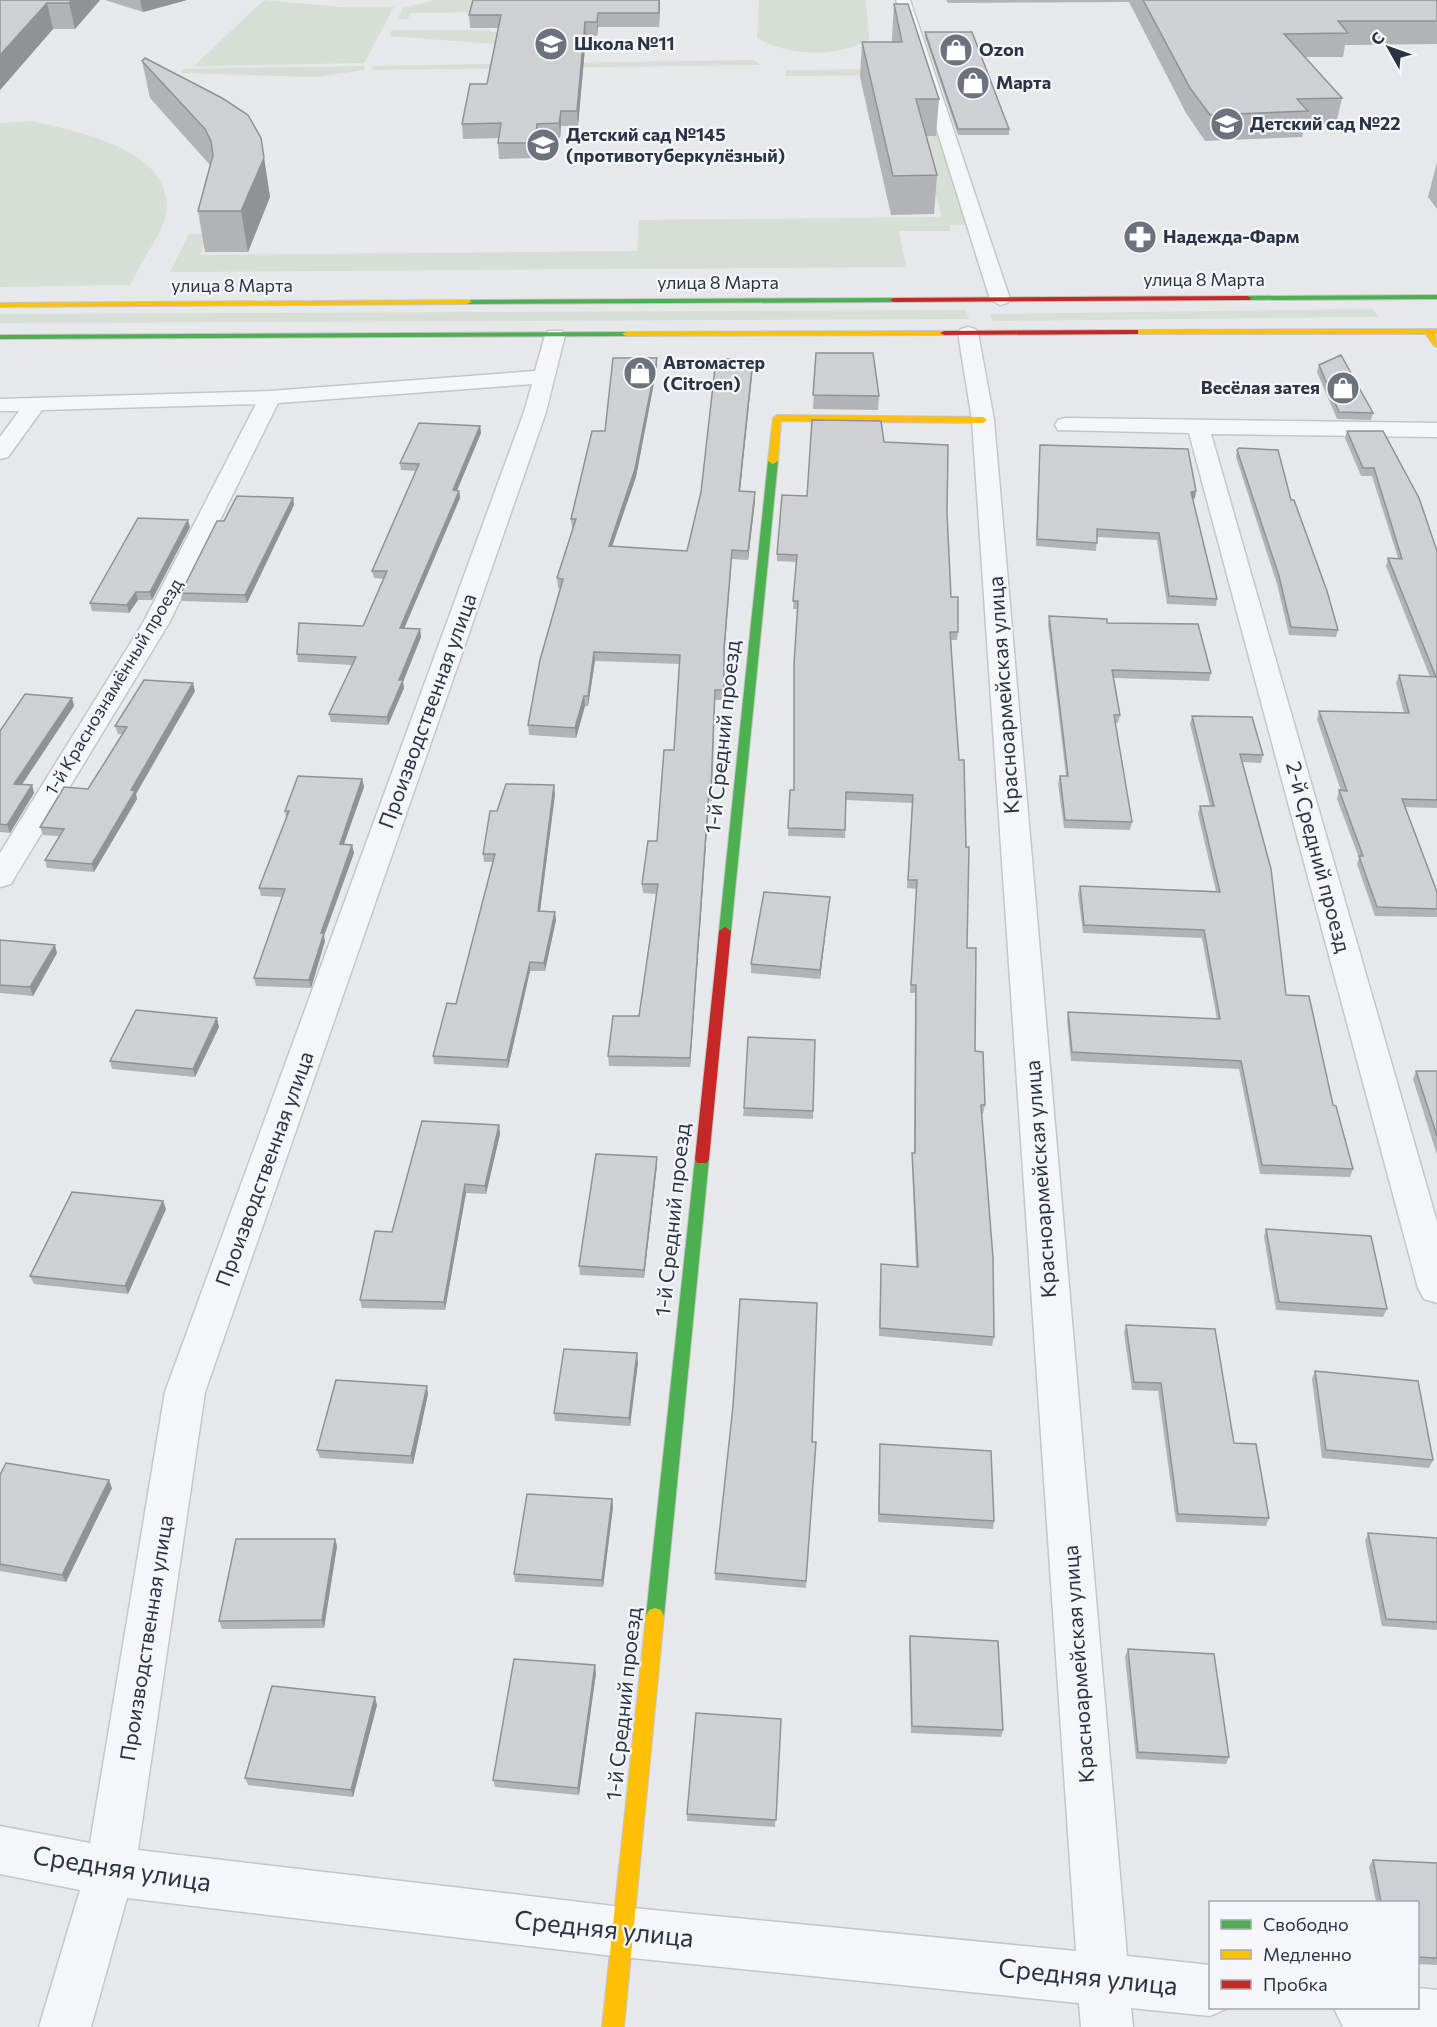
<svg xmlns="http://www.w3.org/2000/svg" width="1437" height="2027" font-family="Commissioner,sans-serif">
  <rect width="100%" height="100%" fill="#e6e8ea"/>
  <!-- green -->
  <path fill="#d6ded6" d="M264,0L340,7H394L364,63L194,66Z
    M435,0H480L477,12L410,13L408,19H398L403,8Z
    M759,0H866L869,39C839,58 787,56 757,38Z
    M392,30H490L491,32H547L544,48L390,36Z
    M754,60L760,65L371,70L373,66Z
    M365,66L364,70L316,77L181,73L184,69Z
    M916,69L968,225H950V231H899L906,267L170,272L189,234H208L200,255L637,251L639,220L942,217L902,75L786,76V70Z
    M31,121C76,131 177,150 166,215C163,230 138,268 130,285L0,287V123Z
    M1373,309L1378,317L992,321L990,314Z
    M966,310L969,319L0,323V314Z"/>
  <g fill="none" stroke-linecap="round" stroke-linejoin="round">
    <defs>
      <path id="street" d="M896,0H910L1010,299L1007,303L1000,305L990,299Z
        M968,327L975,329L978,333L994,420L1127,1956L1210,1965V2008H1228L1210,2016L1131,2008L1133,2027H1081L1079,2003L622,1957L127,1898L91,2027H39L80,1890L0,1874V1826L90,1843L165,1392L524,412L532,384L278,403L169,623L15,877L11,884L0,887V853L143,623L256,404L42,410L8,457L0,459V437L19,411H0V399L270,391L535,371L545,335L548,331H562L565,335L546,412L205,1392L138,1850L622,1907L1076,1951L972,420L958,333L961,329Z
        M1066,418L1437,423V437L1211,434L1437,1222V1303L1424,1299L1418,1288L1189,433L1058,430L1055,425L1058,420Z
        M1418,1988L1437,1990V2027H1343L1334,2008H1418Z"/>
      <path id="fast" d="M1437,295V299L1247,300L1243,298L1247,296Z
        M894,298L898,300L897,302L467,304L463,302L467,300Z
        M629,332V336H626L0,339V335Z
        M773,458L778,461L731,931L725,935L719,931L768,461Z
        M702,1154L707,1155L709,1159L664,1616L661,1622L655,1624L649,1622L646,1616L695,1159L697,1155Z"/>
      <path id="slow" d="M470,300L471,302L467,304L0,307V303Z
        M1437,329V333H1435L1437,347L1434,346L1426,334H1135L1131,332L1135,330Z
        M944,331H947V335L626,336L622,334L626,332Z
        M777,415L983,417L987,420L983,423L781,421L778,461L773,464L768,461L773,418Z
        M655,1608L661,1610L664,1616L624,2027H602L646,1616L649,1610Z"/>
      <path id="jam" d="M1247,296L1251,298L1250,300L894,302L890,300L894,298Z
        M1135,330H1138V334L944,335L940,333L944,331Z
        M725,927L731,931L709,1159L707,1163H697L695,1159L719,931Z"/>
    </defs>
    <!-- street casing -->
    <use href="#street" stroke="#c4c6c8" stroke-width="3"/>
    <!-- fast casing -->
    <use href="#fast" stroke="#c4c6c8" stroke-width="2"/>
    <!-- slow casing -->
    <use href="#slow" stroke="#c4c6c8" stroke-width="2"/>
    <!-- jam casing -->
    <use href="#jam" stroke="#c4c6c8" stroke-width="2"/>
    <!-- street -->
    <use href="#street" fill="#f5f6f7" fill-rule="evenodd"/>
    <!-- fast -->
    <use href="#fast" fill="#4caf50" fill-rule="evenodd"/>
    <!-- slow -->
    <use href="#slow" fill="#ffc107" fill-rule="evenodd"/>
    <!-- jam -->
    <use href="#jam" fill="#c62828" fill-rule="evenodd"/>
  </g>
  <!-- wall -->
  <path fill="#b1b3b5" d="M0,0H100L75,29H53L0,90Z
    M105,0H187L143,12Z
    M473,0H660L659,27H598L597,36H586L578,126H561L560,138L538,139L536,158L499,159L498,143L499,138L463,139L462,124L487,84L498,28H470L469,15Z
    M946,0H1437V44L1345,45L1343,57H1305L1342,98L1336,124H1305L1302,137L1205,141L1186,113L1129,2L948,3Z
    M894,4L939,99L936,136H926L937,175L934,214L891,215L860,77L862,42H892V38Z
    M925,32L1009,129V135H958L925,37Z
    M142,61L261,138L270,197L248,252H205L198,211L210,165L150,98Z
    M1437,162V209L1428,197Z
    M816,353L879,396L878,410L813,409Z
    M657,358V367L636,477L612,547L687,551L753,359L740,491L755,501L748,560L732,559L724,658V700H715L712,801H709L690,1067L609,1066L608,1056L639,1016L656,894L643,893L642,884L657,841L674,750L680,664L595,661L588,706H585L576,738L529,735L528,725L560,588H558L557,578L573,528H572L571,519Z
    M1319,365L1373,413L1371,420L1337,419L1317,372Z
    M480,426L481,433L457,490L459,491L460,498L404,628L420,629L421,637L403,682L404,688L388,725L331,722L329,714L352,665L298,662L297,654L363,626L384,579L374,578L372,571L416,471L401,470L400,463Z
    M1347,431L1437,551V808L1405,807L1437,892V917L1375,916L1357,864L1359,858L1337,799L1339,790L1341,791L1317,719L1319,711L1404,713L1396,683L1399,675L1430,677L1386,566L1388,558H1398L1372,476H1361L1345,438Z
    M884,442L947,513L951,597L958,632L957,640H951L967,948L975,1051L985,1105L983,1114H981L994,1337L992,1346L879,1336L881,1264L916,1267L912,1161V1153H914L915,993H910L917,889L907,888L912,803L846,800L845,838L788,836L790,790H794L798,609H793L797,562L777,561V554L807,496Z
    M1040,445L1195,498L1193,499L1217,599L1216,606L1167,604L1157,540L1097,537L1096,551L1036,546Z
    M1237,450L1291,500L1338,630L1336,637L1289,635L1277,584L1236,457Z
    M293,498L294,505L247,603L182,601L181,593Z
    M190,527L152,600H138L129,613L92,611L90,603Z
    M1049,616L1107,623L1211,673L1209,681L1114,678L1120,715L1118,723H1115L1132,822L1130,830L1064,828L1058,784L1060,776H1066L1048,624Z
    M195,691L136,794L137,799L94,872L47,868L45,860L59,836L43,835L40,827L88,789L123,734H118L115,726Z
    M72,698L74,706L22,784L32,785L34,793L10,833L0,832V731Z
    M1192,716L1263,755L1261,763L1243,762L1286,995L1333,1105L1353,1169L1350,1177L1260,1174L1239,1069L1071,1061L1067,1020L1068,1012L1217,1019L1202,938L1083,933L1078,894L1080,886L1216,891L1198,814L1200,806H1210L1190,724Z
    M362,779L364,787L344,844L352,845L354,853L324,936L325,941L311,988L256,986L254,978L282,897L261,896L259,888L286,818L285,811Z
    M555,794L540,911L556,920L545,971H530L508,1068L434,1064L433,1056L456,1004L493,862H484L483,854L497,811Z
    M830,897L820,979L751,973V964Z
    M0,940L57,953L33,996L0,993Z
    M219,1027L195,1077L112,1069L110,1061Z
    M815,1040L813,1119L743,1116L744,1108Z
    M1416,1071H1437V1155L1413,1079Z
    M499,1125L500,1134L486,1194L466,1193L445,1310L362,1308L360,1300L392,1232Z
    M657,1157V1165L644,1278L580,1275L579,1266Z
    M163,1201L166,1209L128,1294L34,1284L30,1276Z
    M1266,1229L1387,1309L1383,1317L1276,1310L1264,1237Z
    M1126,1325L1234,1443L1269,1518L1266,1526L1176,1522L1158,1391L1132,1390L1124,1333Z
    M638,1362L630,1426L555,1421L554,1413Z
    M1315,1371L1433,1460L1429,1468L1322,1458L1312,1379Z
    M428,1394L413,1464L320,1458L317,1450Z
    M812,1442H816L806,1588L715,1580V1573Z
    M880,1444L994,1521L993,1529L878,1522Z
    M0,1475L112,1488L66,1582L0,1571Z
    M612,1499L613,1507L603,1587L515,1582L514,1574Z
    M1368,1533L1437,1538V1630L1382,1626L1365,1541Z
    M335,1539L337,1546L324,1628L222,1629L219,1621Z
    M910,1636L1003,1730L1001,1737L911,1733L909,1643Z
    M1128,1649L1229,1757L1226,1764L1136,1759L1125,1657Z
    M596,1673L579,1795L495,1787L493,1780Z
    M377,1705L353,1797L248,1785L245,1778Z
    M781,1719L775,1827L687,1821V1814Z
    M1373,1860L1437,1863V1965L1418,1964V1902H1376L1369,1867Z"/>
  <!-- shaded-wall -->
  <path fill="#909294" d="M72,0H100L75,29L69,3Z
    M140,0H187L143,12Z
    M659,0H660L659,27Z
    M47,3L53,29L0,90V55Z
    M598,13V27L597,36V22Z
    M585,22L586,36L578,126L577,111Z
    M561,111V126L560,138L559,123Z
    M537,124L538,139L536,158L535,143Z
    M261,138L270,197L248,252L241,211Z
    M657,358V367L636,477L609,555V546Z
    M753,359V367L739,500V491Z
    M480,426L481,433L454,498L453,490Z
    M459,491L460,498L401,636L400,628Z
    M1196,491L1195,498L1190,500L1191,492Z
    M755,492V501L748,560V551Z
    M293,498L294,505L247,603L245,595Z
    M188,520L190,527L152,600L150,592Z
    M732,550L724,658V700V649Z
    M136,592L138,600L129,613L127,605Z
    M420,629L421,637L403,682L404,688L388,725L387,717L399,680Z
    M594,652L595,661L588,706V696Z
    M193,683L195,691L136,794L137,799L94,872L92,864L131,790Z
    M584,696L585,706L576,738L575,728Z
    M72,698L74,706L17,792L14,784Z
    M362,779L364,787L341,852L340,844Z
    M32,785L34,793L10,833L7,825Z
    M554,785L555,794L539,919L538,911Z
    M709,791V801L690,1067V1058Z
    M352,845L354,853L324,936L325,941L311,988L309,980L321,933Z
    M830,897L829,905L820,979V970Z
    M555,912L556,920L545,971L544,963Z
    M55,945L57,953L33,996L30,987Z
    M530,962V971L508,1068L507,1060Z
    M217,1018L219,1027L195,1077L193,1069Z
    M499,1125L500,1134L486,1194L485,1186Z
    M657,1157V1165L644,1278V1270Z
    M465,1184L466,1193L445,1310L444,1302Z
    M163,1201L166,1209L128,1294L125,1286Z
    M637,1353L638,1362L630,1426L629,1418Z
    M427,1386L428,1394L413,1464L411,1456Z
    M109,1480L112,1488L66,1582L62,1575Z
    M612,1499L613,1507L603,1587L602,1580Z
    M335,1539L337,1546L324,1628L322,1620Z
    M595,1665L596,1673L579,1795L578,1788Z
    M375,1697L377,1705L353,1797L351,1790Z"/>
  <!-- building -->
  <path fill="#ced0d3" stroke="#909294" stroke-width="1.5" d="M0,0H72L69,3H47L0,55Z
    M473,0H659V13H598L597,22H585L577,111H561L559,123L537,124L535,143H498L501,123L462,124L470,84H487L501,15H469Z
    M1143,0H1437V21H1338L1348,33L1284,34L1342,98L1297,99L1308,111L1210,115L1190,88Z
    M894,4H908L939,99H916L937,175L893,176L862,42H902Z
    M925,32H972L1009,129H958Z
    M145,58L222,98L248,115L261,138L264,158L241,211H198L213,155L211,141L205,129L142,61Z
    M816,353H873L879,396L813,395Z
    M1341,355L1373,413L1339,412L1319,365Z
    M613,358H657L635,469L609,546L687,551L701,492L716,359H753L739,491L755,492L748,551L732,550L724,649V690H715L711,791H709L690,1058L608,1056L613,1016H639L658,884H642L648,841H657L664,750H674L680,655L594,652L588,696H584L575,728L528,725L540,660L563,579L557,578L576,519H571L592,431H605Z
    M812,420L881,421L884,442L948,445L947,513L951,597H958V632H950L959,760H964L966,847H969L967,948H976L975,1051L983,1052L985,1105H981L993,1258L994,1337L880,1328L881,1264L918,1267L912,1153H915L916,985H911L917,880H908L913,795L846,792L845,830L788,828L790,790H794V665L798,601H793L797,555L777,554L782,495L807,496Z
    M419,423L480,426L453,490L459,491L400,628L420,629L399,680H403L387,717L329,714L356,657L297,654L299,623L363,626L387,571H372L419,464L400,463Z
    M1347,431H1383L1419,498L1437,551V800L1402,799L1437,892V909L1377,907L1359,856H1363L1339,790L1347,791L1319,711L1409,713L1399,675L1436,677L1388,558L1402,559L1374,468H1363Z
    M1040,445L1188,449L1196,491L1191,492L1217,599L1169,596L1159,533L1097,529V543L1037,539Z
    M1239,448L1278,450L1291,500H1294L1327,591L1338,630L1291,627L1279,576L1237,450Z
    M237,496L293,498L245,595L181,593L217,521H224Z
    M138,518L188,520L150,592H136L127,605L90,603Z
    M1049,616L1107,619V623L1198,624L1211,673L1112,670L1120,715H1114L1132,822L1065,820L1060,776H1068Z
    M144,680L193,683L131,790L135,791L92,864L45,860L64,829L40,827L64,787L88,789L127,727L115,726Z
    M25,694L72,698L14,784L32,785L7,825L0,824V731Z
    M1192,716L1252,717L1263,755L1240,754L1271,869L1286,995L1309,996L1333,1105L1336,1106L1353,1169L1262,1165L1241,1061L1072,1052L1068,1012L1220,1019L1204,930L1084,925L1080,886L1220,892L1200,806H1214Z
    M298,776L362,779L340,844L352,845L321,933H324L309,980L254,978L285,889L259,888L289,811H285Z
    M506,784L554,785L538,911L555,912L544,963L530,962L507,1060L433,1056L447,1003L456,1004L495,854H483L490,811H497Z
    M764,892L830,897L820,970L751,964Z
    M0,940L55,945L30,987L0,985Z
    M136,1010L217,1018L193,1069L110,1061Z
    M748,1037L815,1040L813,1111L744,1108Z
    M1416,1071H1437V1136Z
    M422,1121L499,1125L485,1186L465,1184L444,1302L360,1300L375,1231L392,1232Z
    M596,1154L657,1157L644,1270L579,1266Z
    M72,1192L163,1201L125,1286L30,1276Z
    M1266,1229L1371,1236L1387,1309L1279,1302Z
    M740,1299L817,1303L812,1442H816L806,1581L715,1573L733,1406Z
    M1126,1325L1215,1329L1234,1443L1256,1444L1269,1518L1178,1514L1161,1383L1134,1382Z
    M564,1349L637,1353L629,1418L554,1413Z
    M1315,1371L1418,1381L1433,1460L1326,1450Z
    M336,1380L427,1386L411,1456L317,1450Z
    M880,1444L991,1451L994,1521L879,1514Z
    M6,1463L109,1480L62,1575L0,1564V1475Z
    M527,1494L612,1499L602,1580L514,1574Z
    M1368,1533L1437,1538V1622L1386,1619Z
    M236,1539H335L322,1620L219,1621Z
    M910,1636L998,1641L1003,1730L912,1726Z
    M1128,1649L1214,1654L1229,1757L1138,1752Z
    M514,1659L595,1665L578,1788L493,1780Z
    M272,1686L375,1697L351,1790L245,1778Z
    M696,1713L781,1719L776,1820L687,1814Z
    M1373,1860L1437,1863V1958L1418,1957V1902H1381Z"/>
  <!-- icons -->
  <defs>
    <symbol id="school-disc" viewBox="-11 -11 22 22"><circle r="9.5" fill="#6c737f" stroke="#f4f6f9"/><path d="M0-5L7-2L0 1L-7-2ZM-4 1L0 2.5L4 1V4Q0 6-4 4Z" fill="#fff"/></symbol>
    <symbol id="shop-disc" viewBox="-11 -11 22 22"><circle r="9.5" fill="#6c737f" stroke="#f4f6f9"/><path d="M-5-2.5h2.3a2.7 3.5 0 0 1 5.4 0H5L5.5 6h-11ZM-1.5-2.5h3a1.5 2.3 0 0 0-3 0Z" fill="#fff"/></symbol>
    <symbol id="pharmacy-disc" viewBox="-11 -11 22 22"><circle r="9.5" fill="#6c737f" stroke="#f4f6f9"/><path d="M-2-6h4v4h4v4h-4v4h-4v-4h-4v-4h4Z" fill="#fff"/></symbol>
  </defs>
  <g fill-rule="evenodd">
    <use href="#school-disc" x="532" y="25" width="38" height="38"/>
    <use href="#shop-disc" x="937" y="31" width="38" height="38"/>
    <use href="#shop-disc" x="954" y="64" width="38" height="38"/>
    <use href="#school-disc" x="1208" y="105" width="38" height="38"/>
    <use href="#school-disc" x="524" y="126" width="38" height="38"/>
    <use href="#pharmacy-disc" x="1121" y="218" width="38" height="38"/>
    <use href="#shop-disc" x="621" y="354" width="38" height="38"/>
    <use href="#shop-disc" x="1324" y="369" width="38" height="38"/>
  </g>
  <g text-anchor="middle" stroke-width="4.5" stroke-linejoin="round" paint-order="stroke">
    <!-- far-poi labels -->
    <g font-size="18" font-weight="bold" fill="#2b3445" stroke="#f4f6f9" text-anchor="start">
      <text x="574" y="50">Школа №11</text>
      <text x="979" y="56">Ozon</text>
      <text x="996" y="89">Марта</text>
      <text x="1250" y="130">Детский сад №22</text>
      <text x="566" y="141">Детский сад №145<tspan x="566" dy="21">(противотуберкулёзный)</tspan></text>
      <text x="1163" y="243">Надежда-Фарм</text>
      <text x="663" y="369">Автомастер<tspan x="663" dy="21">(Citroen)</tspan></text>
      <text x="1320" y="394" text-anchor="end">Весёлая затея</text>
    </g>
    <!-- far-street labels -->
    <g font-size="18" fill="#2b3445" stroke="#f4f6f9">
      <text x="1204" y="286">улица 8 Марта</text>
      <text x="718" y="289">улица 8 Марта</text>
      <text x="232" y="292">улица 8 Марта</text>
      <text transform="translate(114 687) rotate(-59)" y="6">1-й Краснознамённый проезд</text>
    </g>
    <!-- street labels -->
    <g font-size="21" fill="#2b3445" stroke="#f4f6f9">
      <text transform="translate(1004 695) rotate(-94)" y="7">Красноармейская улица</text>
      <text transform="translate(428 711) rotate(-70)" y="7">Производственная улица</text>
      <text transform="translate(723 737) rotate(-84)" y="7">1-й Средний проезд</text>
      <text transform="translate(1318 857) rotate(75)" y="7">2-й Средний проезд</text>
      <text transform="translate(265 1169) rotate(-70)" y="7">Производственная улица</text>
      <text transform="translate(1041 1179) rotate(-94)" y="7">Красноармейская улица</text>
      <text transform="translate(673 1220) rotate(-84)" y="7">1-й Средний проезд</text>
      <text transform="translate(147 1638) rotate(-81)" y="7">Производственная улица</text>
      <text transform="translate(1079 1664) rotate(-94)" y="7">Красноармейская улица</text>
      <text transform="translate(624 1704) rotate(-84)" y="7">1-й Средний проезд</text>
    </g>
    <!-- near-street labels -->
    <g font-size="26" fill="#2b3445" stroke="#f4f6f9">
      <text transform="translate(122 1869) rotate(9)" y="9">Средняя улица</text>
      <text transform="translate(604 1929) rotate(6)" y="9">Средняя улица</text>
      <text transform="translate(1088 1977) rotate(6)" y="9">Средняя улица</text>
    </g>
  </g>
  <!-- legend -->
  <rect x="1209" y="1901" width="210" height="108" fill="#f4f6f9" stroke="#a4a8b1" stroke-width="1.5"/>
  <rect x="1221" y="1920" width="30" height="9" fill="#4caf50" stroke="#a4a8b1" stroke-width="1.5"/>
  <text x="1263" y="1931" font-size="18" fill="#2b3445">Свободно</text>
  <rect x="1221" y="1950" width="30" height="9" fill="#ffc107" stroke="#a4a8b1" stroke-width="1.5"/>
  <text x="1263" y="1961" font-size="18" fill="#2b3445">Медленно</text>
  <rect x="1221" y="1980" width="30" height="9" fill="#c62828" stroke="#a4a8b1" stroke-width="1.5"/>
  <text x="1263" y="1991" font-size="18" fill="#2b3445">Пробка</text>
  <!-- north arrow -->
  <g transform="translate(1389 48) rotate(310)" stroke="#f4f6f9" stroke-width="4.5" paint-order="stroke">
  <path d="M0-4.5L10 22L0 15L-10 22Z" fill="#2b3445"/>
  <text y="-9" font-size="16" font-weight="bold" text-anchor="middle" fill="#2b3445">С</text>
  </g>
</svg>
